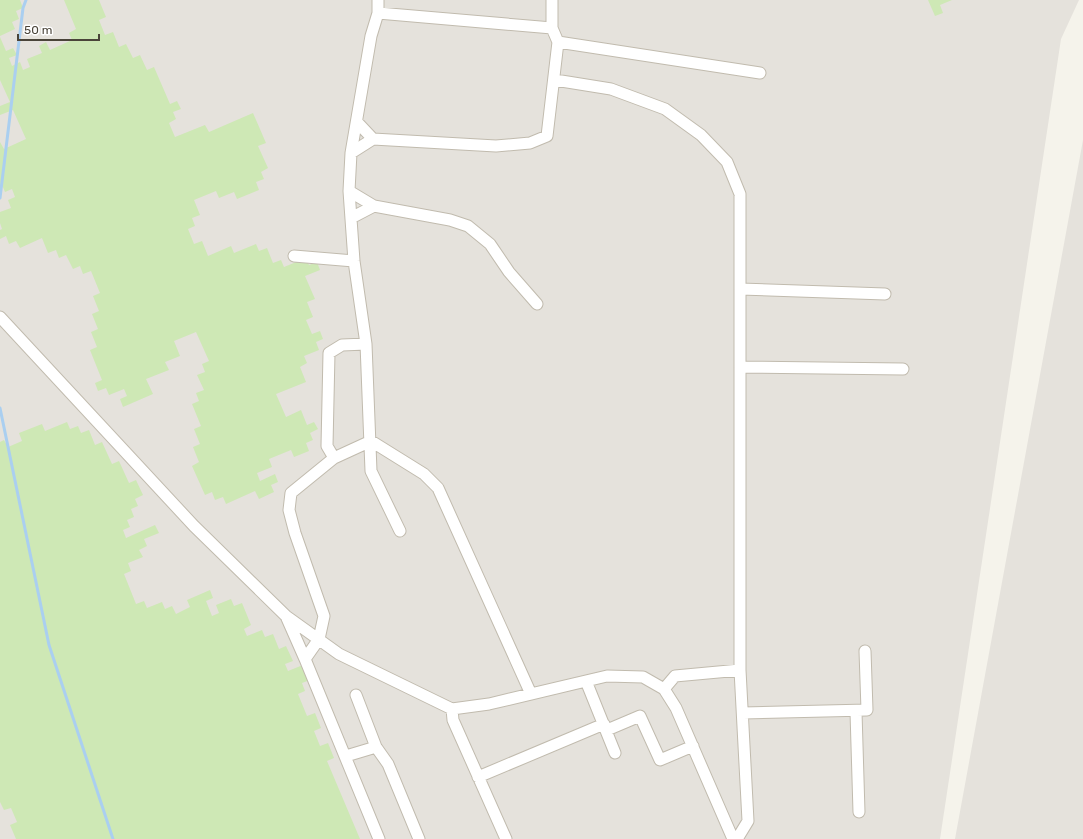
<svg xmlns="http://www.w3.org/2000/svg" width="1083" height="839" font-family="Rubik,sans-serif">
  <rect width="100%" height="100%" fill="#f5f3eb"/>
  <!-- industrial -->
  <path fill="#e5e2dc" d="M0,0H1079L1061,39L940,839H0Z
    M1083,140V839H955Z"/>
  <!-- green -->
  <path fill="#cee8b5" d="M0,0H20L23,8L16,11L19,19L12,22L15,29L0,36Z
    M64,0H99L106,17L99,20L105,35L113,32L119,47L126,44L133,58L140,55L147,70L154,67L170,104L177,101L181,109L173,112L176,119L169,123L175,137L205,125L209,132L253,113L266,143L258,146L268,168L261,172L264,179L256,182L259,190L237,199L234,192L219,198L216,191L194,200L200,215L192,218L195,226L188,229L194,244L202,241L208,256L231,246L234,253L256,244L259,251L267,248L273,263L281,260L284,267L306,258L309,265L317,262L320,270L305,276L315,299L307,302L313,317L306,320L312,334L320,331L323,339L316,342L319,350L304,356L307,363L300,367L306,382L276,394L286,417L301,410L307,425L314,422L318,429L310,433L313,440L306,443L309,451L294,457L291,450L269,459L272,467L257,473L260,481L275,474L278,482L271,485L274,492L259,499L255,491L226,504L223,497L215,500L212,492L205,495L192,466L199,462L193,447L200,444L194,429L201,426L192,404L199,401L196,393L204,390L197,375L205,372L202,364L209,361L196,332L174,341L180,356L165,362L169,370L146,379L153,394L123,407L120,399L127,396L124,389L109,395L106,388L98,391L95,383L102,380L90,350L97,347L91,332L98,329L92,314L99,311L93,296L100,293L91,271L83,274L80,266L73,269L66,255L59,258L56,250L48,253L42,238L20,248L16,241L9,244L6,236L0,239V230L2,229L0,223V212L11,208L8,200L15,197L12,189L5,192L2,185L0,186V142L4,149L26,139L13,110L0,115V106L10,102L0,80V37L6,51L13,48L17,55L9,58L12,66L20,62L23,70L30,67L27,59L42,53L39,46L46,42L50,50L72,40L69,33L76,29Z
    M928,0H952L940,5L943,13L935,16Z
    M67,422L70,429L78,426L81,433L89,430L95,445L102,442L112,464L119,461L129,483L136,480L143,495L135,499L138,506L131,509L134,517L127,520L130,527L123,530L126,538L155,525L159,533L144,539L147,546L139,550L143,557L128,563L131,571L124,574L136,604L144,601L147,608L162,602L165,609L172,606L176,614L190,607L187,600L210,590L213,598L206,601L212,616L219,613L216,605L231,599L234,606L242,603L251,625L244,629L247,636L262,630L265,637L273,634L279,649L286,646L293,661L285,664L288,671L303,665L310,680L302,683L305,691L298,694L307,716L315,713L321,728L314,731L320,746L328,743L334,758L327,761L360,839H16L10,825L17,822L11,808L4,810L0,802V442L4,440L8,447L22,441L19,433L42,424L45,431Z"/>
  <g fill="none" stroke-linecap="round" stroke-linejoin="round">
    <!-- stream -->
    <path stroke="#aacff0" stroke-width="3" d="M0,198L23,8L26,0
      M0,408L49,645L113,839"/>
    <defs>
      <path id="minor" d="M378,0V13L371,36L351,153L349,191L354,261L366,344L371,471L400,531
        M552,28V0
        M558,42L760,73
        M555,80L611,89L665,109L701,135L727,162L740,194V670L748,821L737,839
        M373,139L496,146L530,143L547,136L558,42L552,28L378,13
        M351,153L373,139L357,122
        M349,191L374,206L351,218
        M374,206L450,220L468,226L490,244L509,272L537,304
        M294,256L354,261
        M740,289L885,294
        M0,317L194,526L286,616L339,654L452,709L489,704L607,676L643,677L664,689L676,708L733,839
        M740,367L903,369
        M371,441L424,474L438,488L531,694
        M334,458L327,446L329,353L342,345L366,344
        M286,616L305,659L319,639L324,616L295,533L289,510L291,493L334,458L371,441
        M305,659L379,839
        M586,681L615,753
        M664,689L675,676L740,670
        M356,695L376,747L388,764L419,839
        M452,709L453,720L506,839
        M856,712L859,812
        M743,713L867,710L865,651
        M607,730L640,716L660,760L693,746
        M346,756L376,747
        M478,777L604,724"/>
    </defs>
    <!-- minor casing -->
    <use href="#minor" stroke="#c1bbae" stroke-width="13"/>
    <!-- minor -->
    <use href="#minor" stroke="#fff" stroke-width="11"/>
  </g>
  <!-- scale -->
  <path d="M18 34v6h81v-6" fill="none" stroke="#4a4439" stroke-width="2"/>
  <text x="24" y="34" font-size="12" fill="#4a4439" stroke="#ffffff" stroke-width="3" paint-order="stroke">50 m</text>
</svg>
